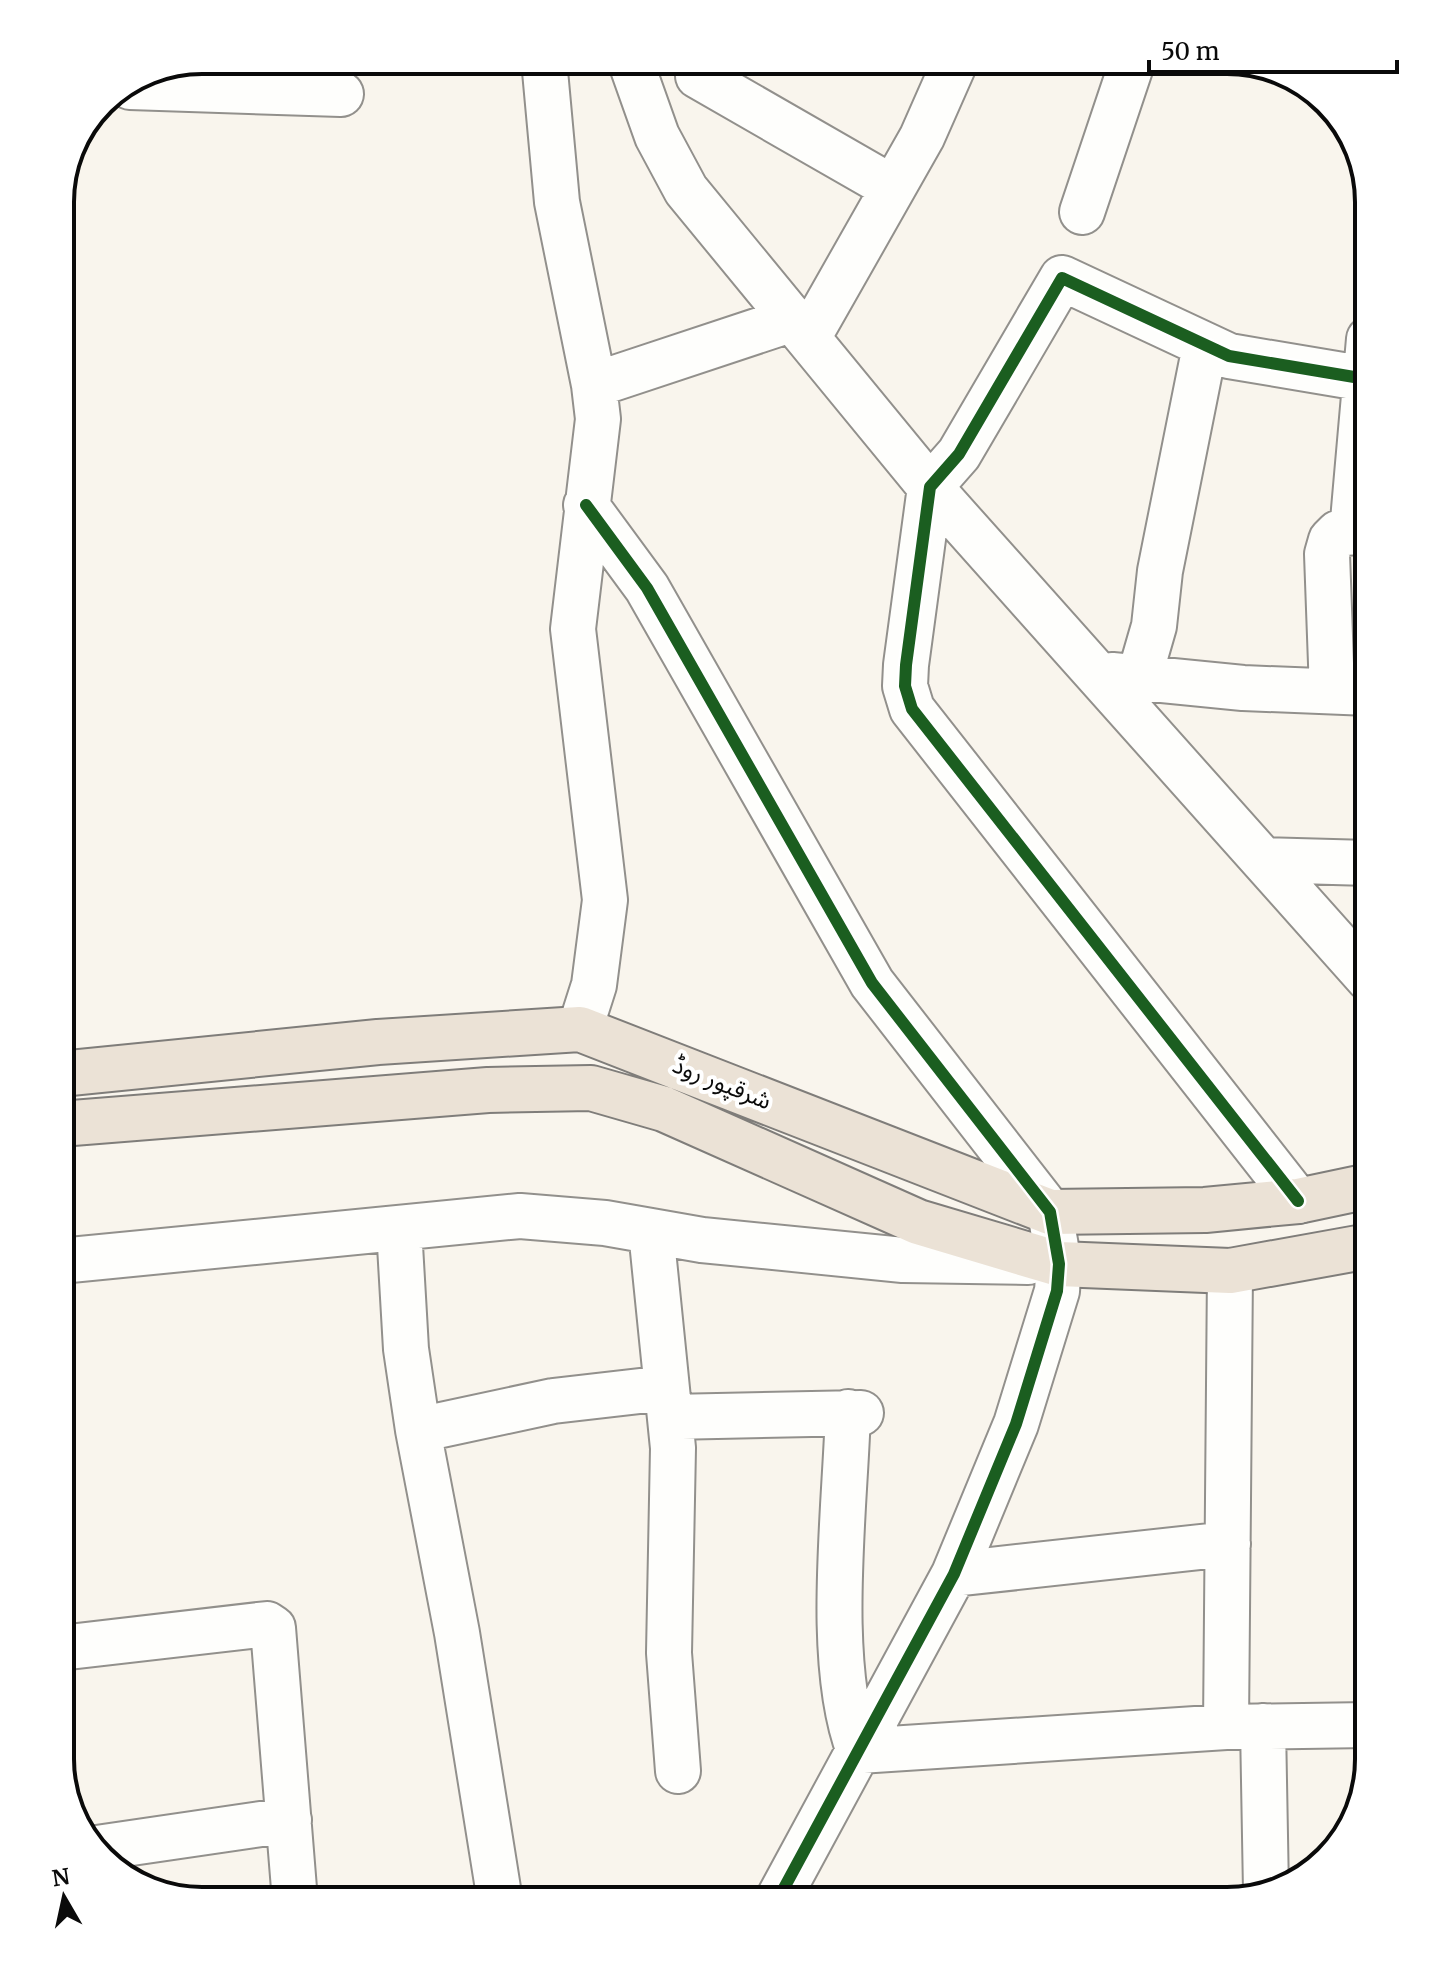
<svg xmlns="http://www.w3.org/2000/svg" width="1429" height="1961" font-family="Merriweather,'Noto Sans Arabic',serif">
  <rect width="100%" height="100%" fill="#f9f5ed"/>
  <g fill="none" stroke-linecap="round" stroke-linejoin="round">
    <defs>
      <path id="minor" d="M544,60L557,202L594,385
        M630,60L657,136L686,190L930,487L1369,979
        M698,76L893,188
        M130,87L341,94
        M1082,212L1133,60
        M808,338L922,137L956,60
        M586,505L647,588L872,983L1050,1212L1059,1264L1057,1291L1016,1424L954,1574L777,1901
        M1352,532L1369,339
        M1112,675L1243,688L1369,693
        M1139,678L1154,626L1160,571L1205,346
        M1332,691L1327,554L1331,540L1338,533L1369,532
        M1265,860L1369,863
        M580,1029L594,985L605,900L573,629L598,419L594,385L793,319
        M1298,1201L912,709L905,686L906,665L930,487L959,454L1062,278L1229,356L1366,379
        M399,1228L406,1349L418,1430L457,1633L500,1901
        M651,1231L673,1448L669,1653L678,1771
        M60,1261L520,1216L605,1223L702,1240L903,1260L1028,1262
        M848,1412C845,1509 825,1663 859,1751L1226,1727L1369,1725
        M670,1417L861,1413
        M418,1430L553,1401L666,1388
        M954,1574L1228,1544
        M60,1648L267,1624L273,1628L295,1901
        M1263,1726L1266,1891
        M1226,1727L1230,1271
        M97,1848L289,1820"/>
      <path id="major" d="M60,1074L378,1042L580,1029L1050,1212L1205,1210L1298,1201L1369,1186
        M60,1124L488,1090L591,1088L664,1109L918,1222L1059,1264L1230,1271L1369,1246"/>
    </defs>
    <!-- minor casing -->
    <use href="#minor" stroke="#92908c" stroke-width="48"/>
    <!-- major casing -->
    <use href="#major" stroke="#7f7d7a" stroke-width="48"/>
    <!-- minor -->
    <use href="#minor" stroke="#fefefc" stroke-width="44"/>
    <!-- major -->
    <use href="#major" stroke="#ebe2d6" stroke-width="44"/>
    <defs>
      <path id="cycleway" d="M586,505L647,588L872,983L1050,1212L1059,1264L1057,1291L1016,1424L954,1574L777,1901
        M1298,1201L912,709L905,686L906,665L930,487L959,454L1062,278L1229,356L1366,379"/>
    </defs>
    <!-- cycleway casing -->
    <use href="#cycleway" stroke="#fff" stroke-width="17"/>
    <!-- cycleway -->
    <use href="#cycleway" stroke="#1b5e20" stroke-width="12"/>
  </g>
  <g text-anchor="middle" stroke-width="8" stroke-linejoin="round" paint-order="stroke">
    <!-- street labels -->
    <g font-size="24" fill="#0a0a0a" stroke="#fff">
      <text transform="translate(722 1083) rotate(22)" y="8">شرقپور روڈ</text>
    </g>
  </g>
  <!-- crop -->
  <path d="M0 0H1429V1961H0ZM202 74H1227A128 128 0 0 1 1355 202V1759A128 128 0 0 1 1227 1887H202A128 128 0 0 1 74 1759V202A128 128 0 0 1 202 74Z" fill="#fff" fill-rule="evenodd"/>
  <path fill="none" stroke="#0a0a0a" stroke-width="4" d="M202 74H1227A128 128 0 0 1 1355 202V1759A128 128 0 0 1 1227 1887H202A128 128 0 0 1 74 1759V202A128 128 0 0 1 202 74Z"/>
  <!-- north arrow -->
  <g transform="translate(64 1897) rotate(351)" stroke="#ffffff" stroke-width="6" paint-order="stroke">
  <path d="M0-6L14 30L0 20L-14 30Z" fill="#0a0a0a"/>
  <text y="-12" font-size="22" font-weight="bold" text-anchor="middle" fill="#0a0a0a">N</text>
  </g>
  <!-- scale -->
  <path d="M1149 60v12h248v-12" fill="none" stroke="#0a0a0a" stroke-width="4"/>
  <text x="1161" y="60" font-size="24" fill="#0a0a0a" stroke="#ffffff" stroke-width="6" paint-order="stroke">50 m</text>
</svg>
